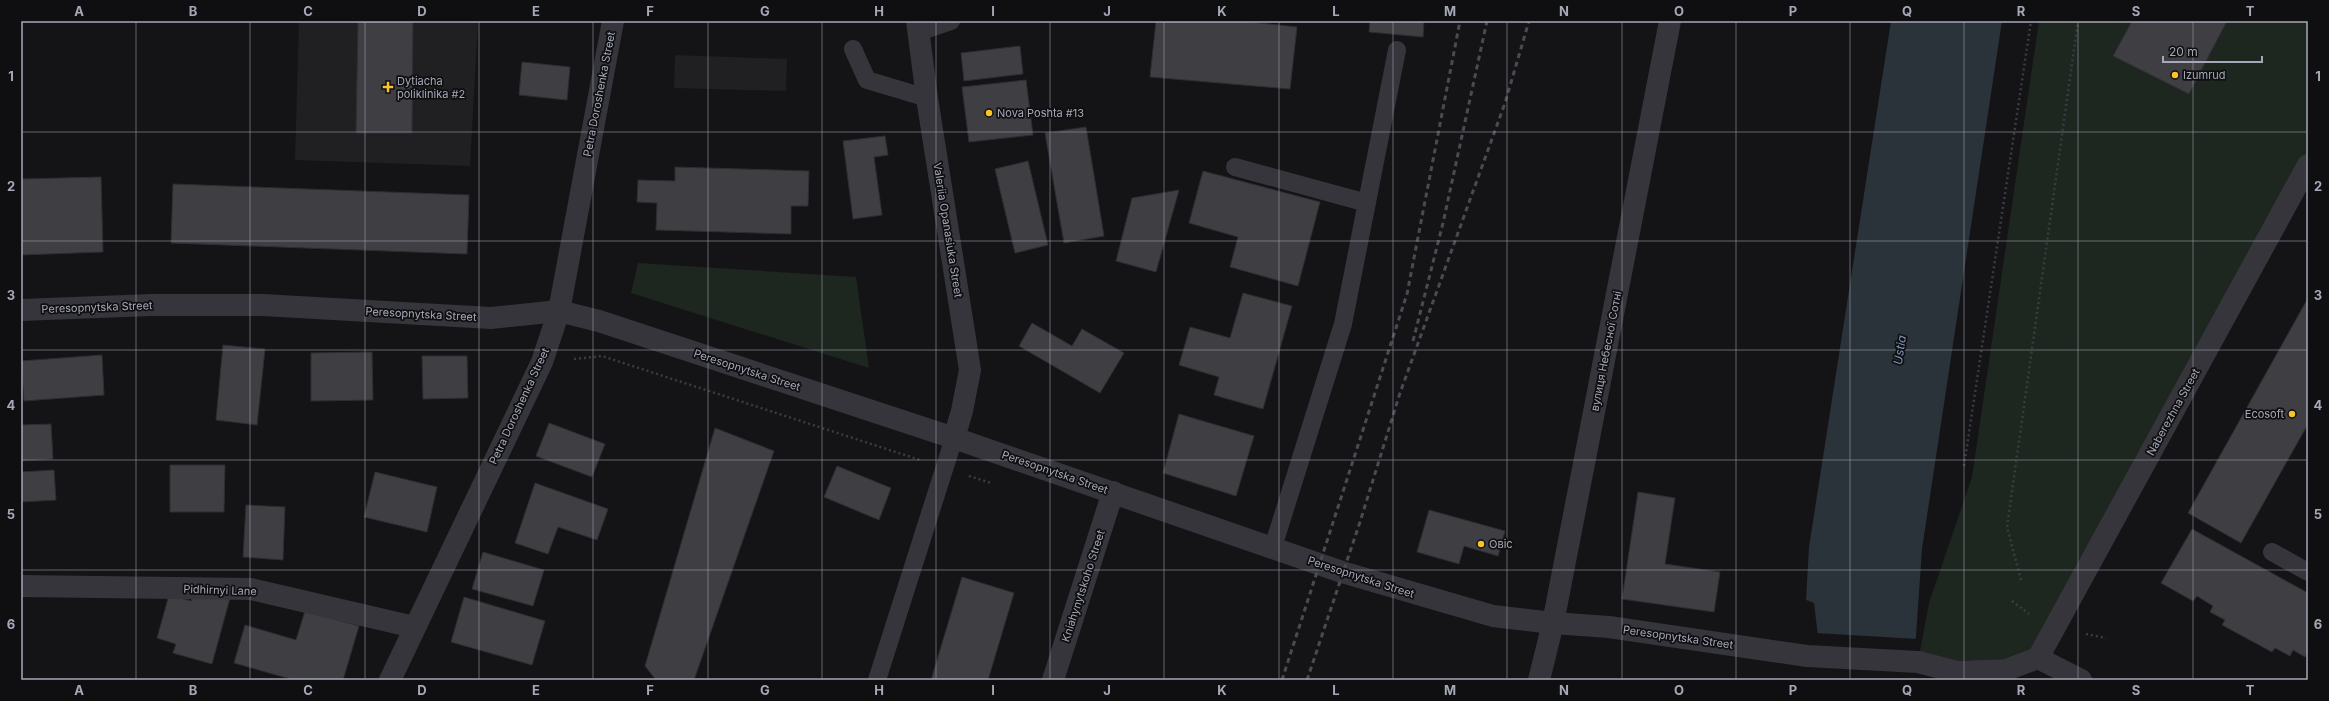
<svg xmlns="http://www.w3.org/2000/svg" width="2329" height="701" font-family="Inter,sans-serif">
  <rect width="100%" height="100%" fill="#141416"/>
  <!-- built -->
  <path fill="#202023" d="M299,21H478L470,166L295,160Z
    M675,55L787,59L786,91L674,88Z"/>
  <!-- green -->
  <path fill="#1e2620" d="M2039,21H2308V165L2038,658L1918,662L1929,603L1972,477Z
    M638,263L856,277L869,368L631,293Z"/>
  <!-- water -->
  <path fill="#2a323a" d="M1891,21H2002L1922,549L1913,680H1820L1821,661L1814,603L1806,600L1809,547Z"/>
  <!-- pier -->
  <path fill="#141416" d="M1816,633L1917,639L1915,680L1818,679L1819,661Z"/>
  <!-- building -->
  <path fill="#3e3e43" stroke="#2e2e32" d="M358,21H413L412,133H356Z
    M1156,21H1241L1297,27L1290,89L1150,77Z
    M1370,21H1424L1423,37L1369,32Z
    M2132,21H2227L2189,94L2113,56Z
    M1020,46L1023,74L964,81L961,53Z
    M522,62L570,67L567,100L519,95Z
    M1026,80L1033,135L969,142L962,87Z
    M1086,127L1104,236L1064,243L1045,133Z
    M885,136L888,155L874,157L882,215L853,219L843,141Z
    M1028,161L1048,245L1015,253L995,169Z
    M675,167L809,171L808,206H791V234L656,230L657,203L637,202L638,180L675,181Z
    M1203,171L1320,202L1298,286L1230,267L1238,237L1189,223Z
    M101,177L103,252L21,255V179Z
    M173,184L469,195L467,254L171,243Z
    M1179,190L1156,272L1116,261L1132,198Z
    M1243,293L1292,306L1263,409L1214,395L1219,377L1179,365L1190,327L1230,338Z
    M2308,298V424L2241,543L2188,513Z
    M1032,323L1072,346L1082,329L1124,353L1100,393L1019,346Z
    M223,345L265,349L257,425L216,420Z
    M372,352L373,400L311,401V353Z
    M102,355L104,395L24,401L21,361Z
    M422,356H467L468,398L423,399Z
    M1179,414L1254,436L1236,496L1163,473Z
    M549,423L605,444L592,477L536,456Z
    M51,424L53,459L21,461V425Z
    M715,428L774,451L694,680H656L645,666Z
    M170,465H225L224,512H170Z
    M837,466L891,488L879,520L824,497Z
    M54,470L56,500L21,502V472Z
    M375,472L437,487L427,532L364,517Z
    M535,483L608,509L597,540L558,527L548,554L515,543Z
    M1638,492L1675,498L1665,564L1720,572L1714,612L1622,599Z
    M246,505L285,507L283,560L243,557Z
    M1429,510L1505,531L1498,556L1464,546L1459,564L1417,552Z
    M2192,529L2308,593V652L2305,657L2293,650L2290,656L2275,648L2272,652L2222,625L2225,620L2210,612L2213,606L2197,596L2193,601L2161,583Z
    M483,552L544,570L533,606L472,589Z
    M962,577L1014,593L988,680H931Z
    M195,588L230,598L212,664L173,653L176,644L157,638L169,595L191,601Z
    M464,597L545,621L532,665L451,642Z
    M305,611L359,626L343,680H294L234,663L245,625L296,640Z"/>
  <g fill="none" stroke-linecap="round" stroke-linejoin="round">
    <!-- path -->
    <path stroke="#3b3c42" stroke-width="2.5" stroke-dasharray="2 3" stroke-linecap="butt" d="M574,359L602,356L920,460
      M1964,466L2031,21
      M969,476L991,483
      M2021,580L2007,527L2078,21
      M2012,601L2029,614
      M2086,634L2106,638"/>
    <!-- service -->
    <path stroke="#35353b" stroke-width="18" d="M919,32L951,21
      M853,49L867,80L927,98
      M1235,167L1367,203
      M1273,547L1343,324L1397,50
      M2272,552L2308,572
      M877,680L954,438"/>
    <!-- minor -->
    <path stroke="#35353b" stroke-width="22" d="M917,21L927,98L970,370L962,411L954,438
      M21,310L151,305H263L491,318L559,311
      M21,586L251,589L414,627
      M2038,658L2308,165
      M1053,680L1113,492
      M1539,680L1553,623L1609,627L1807,656L1918,662L1957,672L2006,670L2038,658L2081,680"/>
    <!-- tertiary -->
    <path stroke="#35353b" stroke-width="22" d="M559,311L599,321L954,438L1342,572L1493,616L1553,623L1670,21
      M390,680L542,362L559,311L613,21"/>
    <!-- rail -->
    <path stroke="#4a4b52" stroke-width="3" stroke-dasharray="5 4" stroke-linecap="butt" d="M1413,341L1443,223L1487,21
      M1282,680L1407,294L1460,21
      M1307,680L1360,522L1400,393L1505,103L1529,21"/>
  </g>
  <!-- grid -->
  <path fill="none" stroke="#a5a9b7" stroke-width="1" stroke-opacity="0.55" d="M136,21V680M250,21V680M365,21V680M479,21V680M593,21V680M708,21V680M822,21V680M936,21V680M1050,21V680M1164,21V680M1279,21V680M1393,21V680M1507,21V680M1622,21V680M1736,21V680M1850,21V680M1964,21V680M2078,21V680M2193,21V680M21,132H2308M21,241H2308M21,350H2308M21,460H2308M21,570H2308"/>
  <!-- markers -->
  <g fill="#f9c329" stroke="#0f0f11" stroke-width="1.5">
    <circle cx="2175" cy="75" r="4"/>
    <path d="M386 81h4v4h4v4h-4v4h-4v-4h-4v-4h4z"/>
    <circle cx="989" cy="113" r="4"/>
    <circle cx="2292" cy="414" r="4"/>
    <circle cx="1481" cy="544" r="4"/>
  </g>
  <g text-anchor="middle" stroke-width="3.5" stroke-linejoin="round" paint-order="stroke">
    <!-- poi labels -->
    <g font-size="11" fill="#a5a9b7" stroke="#0f0f11" text-anchor="start">
      <text x="2183" y="79">Izumrud</text>
      <text x="397" y="85">Dytiacha<tspan x="397" dy="13">poliklinika #2</tspan></text>
      <text x="997" y="117">Nova Poshta #13</text>
      <text x="2284" y="418" text-anchor="end">Ecosoft</text>
      <text x="1489" y="548">Овіс</text>
    </g>
    <!-- street labels -->
    <g font-size="11" fill="#a5a9b7" stroke="#0f0f11">
      <text transform="translate(599 94) rotate(-79)" y="4">Petra Doroshenka Street</text>
      <text transform="translate(948 230) rotate(81)" y="4">Valeriia Opanasiuka Street</text>
      <text transform="translate(97 307) rotate(-2)" y="4">Peresopnytska Street</text>
      <text transform="translate(421 314) rotate(3)" y="4">Peresopnytska Street</text>
      <text transform="translate(1606 351) rotate(-79)" y="4">вулиця Небесної Сотні</text>
      <text transform="translate(747 370) rotate(18)" y="4">Peresopnytska Street</text>
      <text transform="translate(519 406) rotate(-65)" y="4">Petra Doroshenka Street</text>
      <text transform="translate(2173 412) rotate(-61)" y="4">Naberezhna Street</text>
      <text transform="translate(1055 472) rotate(19)" y="4">Peresopnytska Street</text>
      <text transform="translate(1361 577) rotate(18)" y="4">Peresopnytska Street</text>
      <text transform="translate(1083 586) rotate(-72)" y="4">Kniahynytskoho Street</text>
      <text transform="translate(220 590) rotate(2)" y="4">Pidhirnyi Lane</text>
      <text transform="translate(1678 637) rotate(8)" y="4">Peresopnytska Street</text>
    </g>
    <!-- water labels -->
    <g font-size="12" font-style="italic" fill="#7b95b3" stroke="#0f0f11">
      <text transform="translate(1900 350) rotate(-81)" y="4">Ustia</text>
    </g>
  </g>
  <!-- border -->
  <rect width="2329" height="701" fill="none" stroke="#0f0f11" stroke-width="44"/>
  <!-- scale -->
  <path d="M2163 56v6h99v-6" fill="none" stroke="#a5a9b7" stroke-width="2"/>
  <text x="2169" y="56" font-size="12" fill="#a5a9b7" stroke="#0f0f11" stroke-width="3" paint-order="stroke">20 m</text>
  <rect x="22" y="22" width="2285" height="657" fill="none" stroke="#a5a9b7" stroke-width="1.5"/>
  <g font-size="13" text-anchor="middle" font-weight="bold" fill="#a5a9b7">
    <text x="79" y="16">A</text>
    <text x="193" y="16">B</text>
    <text x="308" y="16">C</text>
    <text x="422" y="16">D</text>
    <text x="536" y="16">E</text>
    <text x="650" y="16">F</text>
    <text x="765" y="16">G</text>
    <text x="879" y="16">H</text>
    <text x="993" y="16">I</text>
    <text x="1107" y="16">J</text>
    <text x="1222" y="16">K</text>
    <text x="1336" y="16">L</text>
    <text x="1450" y="16">M</text>
    <text x="1564" y="16">N</text>
    <text x="1679" y="16">O</text>
    <text x="1793" y="16">P</text>
    <text x="1907" y="16">Q</text>
    <text x="2021" y="16">R</text>
    <text x="2136" y="16">S</text>
    <text x="2250" y="16">T</text>
    <text x="11" y="81">1</text>
    <text x="2318" y="81">1</text>
    <text x="11" y="191">2</text>
    <text x="2318" y="191">2</text>
    <text x="11" y="300">3</text>
    <text x="2318" y="300">3</text>
    <text x="11" y="410">4</text>
    <text x="2318" y="410">4</text>
    <text x="11" y="519">5</text>
    <text x="2318" y="519">5</text>
    <text x="11" y="629">6</text>
    <text x="2318" y="629">6</text>
    <text x="79" y="695">A</text>
    <text x="193" y="695">B</text>
    <text x="308" y="695">C</text>
    <text x="422" y="695">D</text>
    <text x="536" y="695">E</text>
    <text x="650" y="695">F</text>
    <text x="765" y="695">G</text>
    <text x="879" y="695">H</text>
    <text x="993" y="695">I</text>
    <text x="1107" y="695">J</text>
    <text x="1222" y="695">K</text>
    <text x="1336" y="695">L</text>
    <text x="1450" y="695">M</text>
    <text x="1564" y="695">N</text>
    <text x="1679" y="695">O</text>
    <text x="1793" y="695">P</text>
    <text x="1907" y="695">Q</text>
    <text x="2021" y="695">R</text>
    <text x="2136" y="695">S</text>
    <text x="2250" y="695">T</text>
  </g>
</svg>
